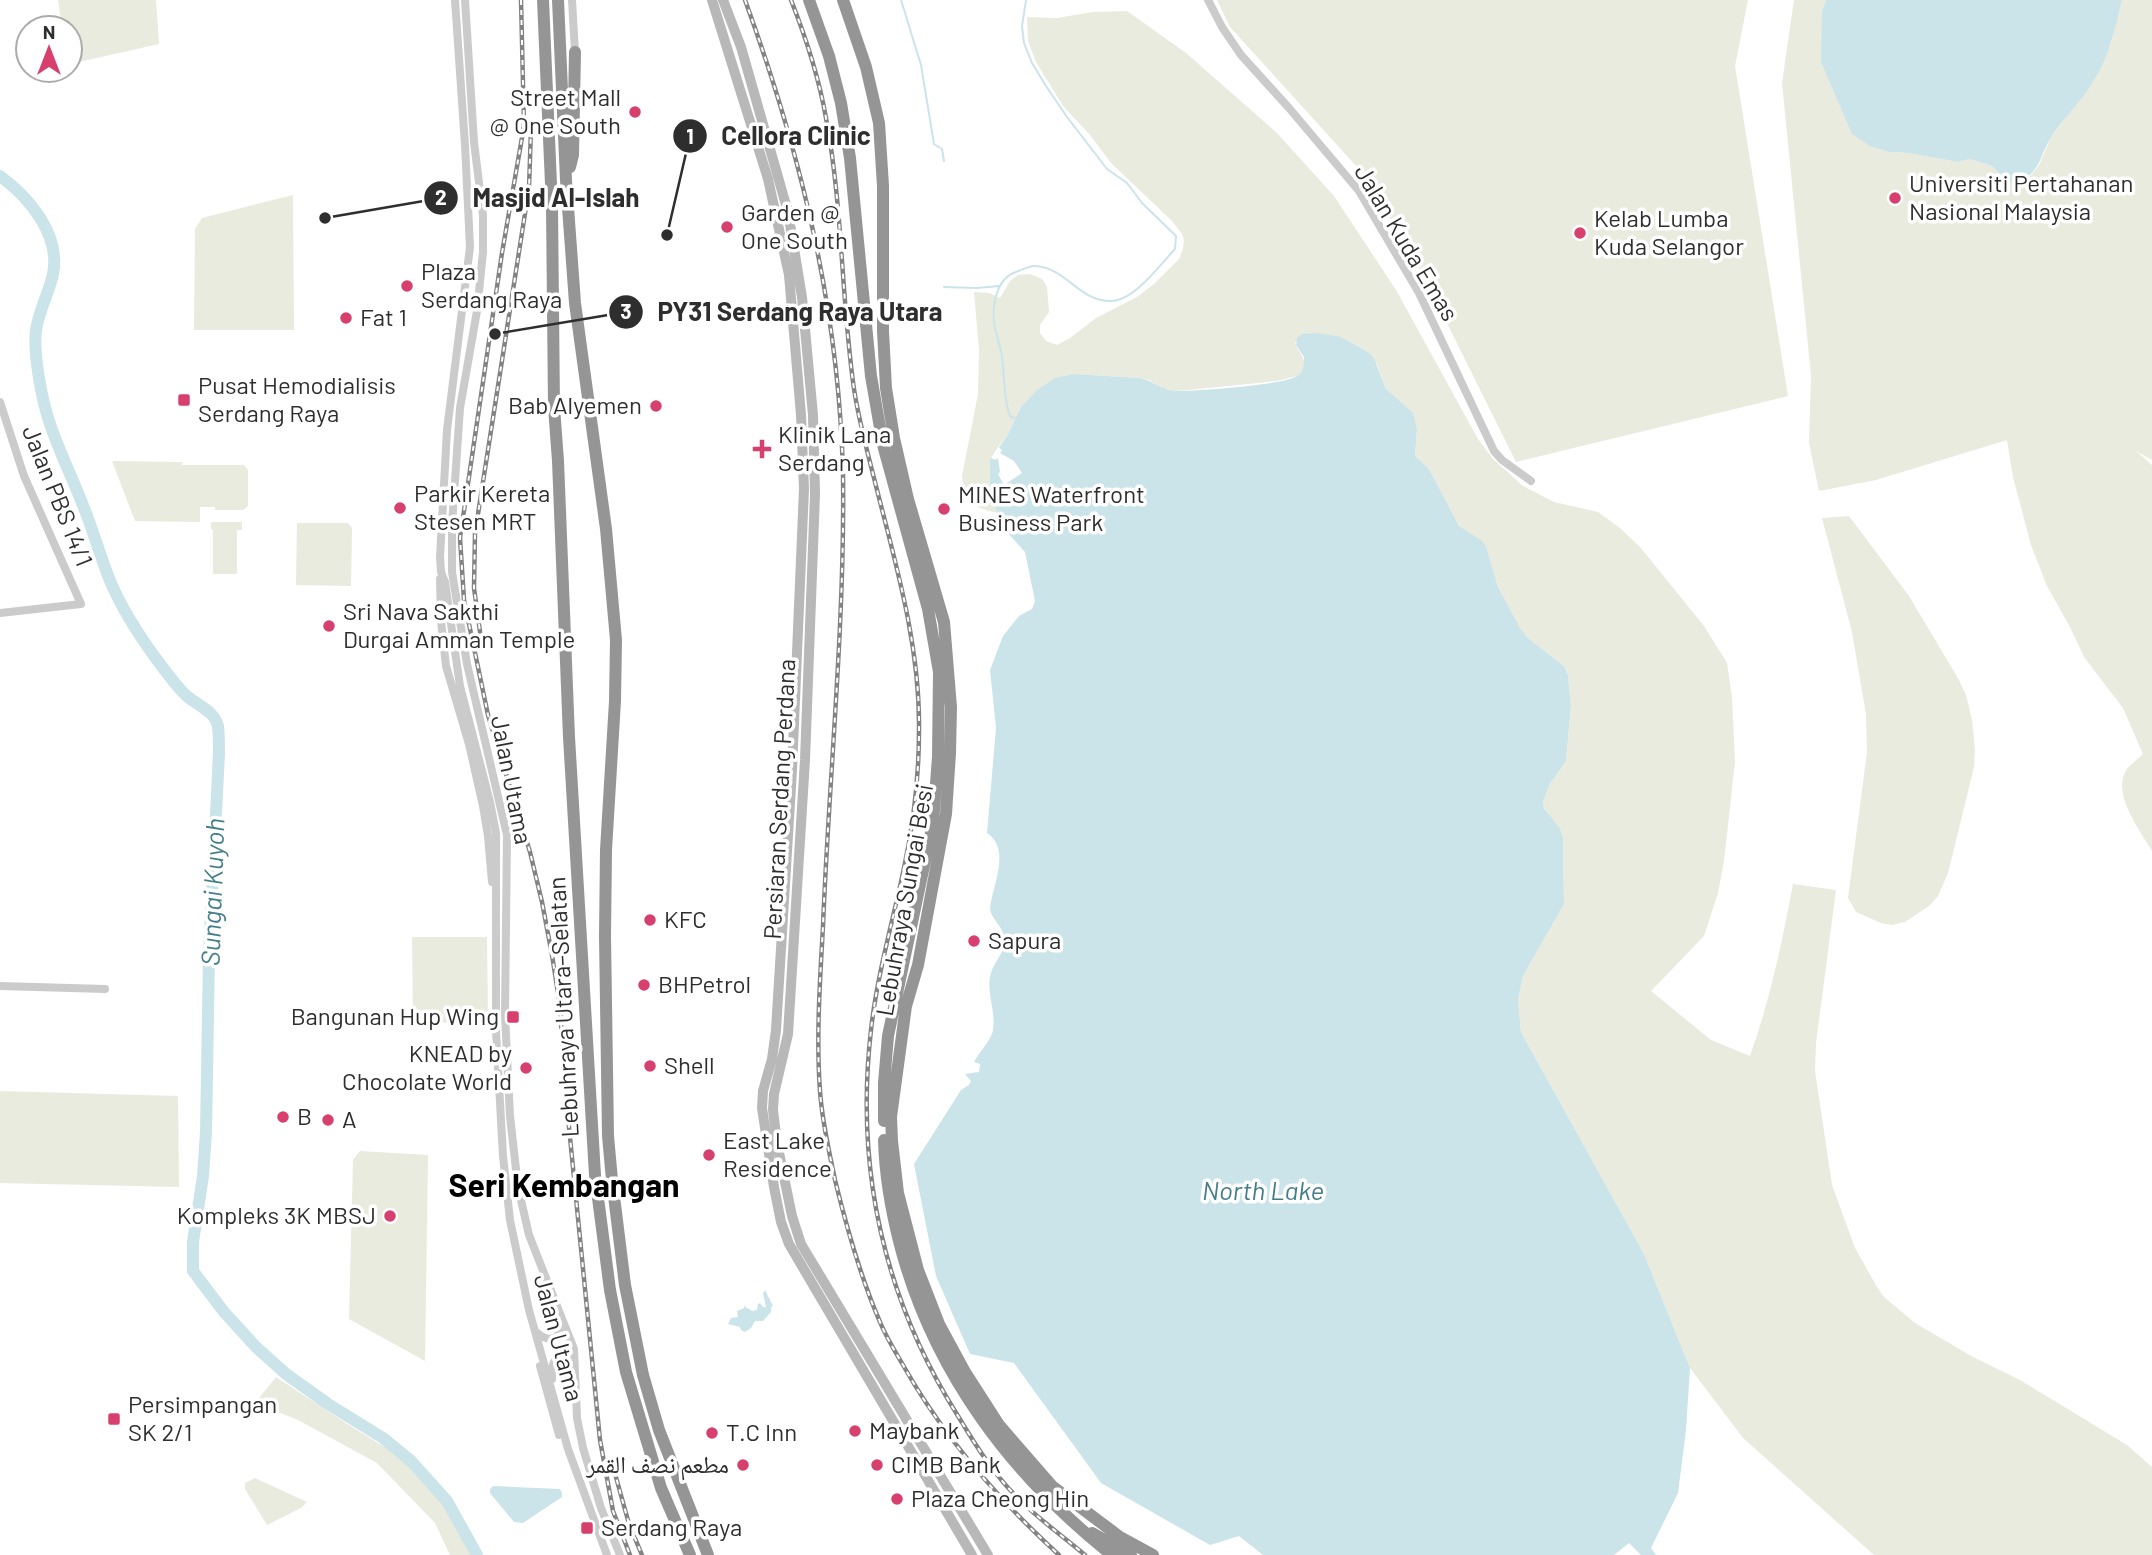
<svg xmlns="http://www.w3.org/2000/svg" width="2152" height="1555" font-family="Barlow,'Noto Naskh Arabic',sans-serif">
  <rect width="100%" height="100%" fill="#fff"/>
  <!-- green -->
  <path fill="#e8ebdd" d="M58,0H156L159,44L70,64V28H62Z
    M1217,0H1748L1735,66L1788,396L1516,462L1430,289L1367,178L1230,27Z
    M1794,0H1826L1822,11L1890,152L1908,153L1958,162L1970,159L1992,166L2005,179H2028L2039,165L2051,137L2093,82L2111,43L2122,0H2152V460L2136,451L2152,465V851C2141,832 2110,792 2127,769C2131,764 2138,759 2143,754L2123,708L2084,657L2070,627L2047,586L2031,545L2013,477L2007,440L1876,480L1819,491L1809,443L1811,375L1782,83Z
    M1127,11L1186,53L1277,133L1334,196L1396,290L1478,439L1493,459L1523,486L1554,502L1598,512L1620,528L1640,547L1704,626L1727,663L1732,697L1735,761L1724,861L1718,893L1704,936L1651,991L1711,1040L1750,1056C1770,1000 1782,943 1793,884L1836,890L1816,1043L1815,1071L1832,1185L1855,1248L1877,1287L1884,1297L1915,1323L1973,1357L2020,1380L2127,1445L2152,1467V1555H1874L1743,1438L1690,1368L1644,1254L1521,1032L1518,1000L1523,976L1564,904L1563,838L1544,807L1543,801L1550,784L1566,761L1571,707L1568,675L1564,666L1529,639L1520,630L1498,587L1486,546L1459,526L1429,469L1415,456L1417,430L1386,389L1377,364L1368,352L1341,337L1295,342C1299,356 1312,360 1298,376L1276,381L1178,391L1164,389L1149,380L1140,378L1075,374L1021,407L1007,436L998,447L990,486L997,513C972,506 965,504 962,476L978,394L979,350L974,292L989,293L1000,298L1010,281L1018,275L1030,274L1042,279L1047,287L1049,312L1040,325V333L1046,341L1057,345L1070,338L1096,318L1137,297L1155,283L1179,259L1183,249L1184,240L1182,234L1172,221L1111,163L1090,135L1063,106L1036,62L1028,41L1027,17L1057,18L1093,12Z
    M293,195L294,330H194L195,229L202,218Z
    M112,461L182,462V465H244L248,470V506L243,510H215V507H200V522L135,521Z
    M1849,516L1909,596L1959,680L1966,695L1972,720L1975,750L1974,767L1948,873L1938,896L1929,906L1905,922L1892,925L1881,923L1856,912L1848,898L1867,752L1866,714L1852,632L1822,518Z
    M211,522H242V530H237V574H213V530L211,529Z
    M297,523H348L352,528L351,586L296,585Z
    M412,937H487L488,1022L413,1023Z
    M0,1091L178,1096L179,1187L0,1183Z
    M360,1151L428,1155L425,1361L349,1319L353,1160Z
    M276,1377L352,1427L391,1451L416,1471L448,1509L470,1555H450L435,1523L377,1463L298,1420L255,1403Z
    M255,1478L307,1502L301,1508L267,1525L245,1489V1483Z"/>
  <!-- water -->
  <path fill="#cbe4e9" d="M1826,0H2122C2115,29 2109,57 2093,82C2082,100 2066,116 2053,134C2039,155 2042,173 2015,184L2005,179L1992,166L1970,159L1958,162L1908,153L1890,152L1870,146L1852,134L1821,62L1822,11Z
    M1318,333L1341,337L1368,352L1374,358L1386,389L1413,413L1417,430L1415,456L1429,469L1459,526L1482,541L1486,546L1498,587L1521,630L1529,639L1564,666L1568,675L1571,706L1566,761L1550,784L1543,801L1544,808L1560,829L1563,838L1564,904L1523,976L1518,1000L1521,1032L1644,1254L1690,1368L1686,1430L1678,1493L1651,1548L1656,1555H1641L1629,1543L1614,1555H1263L1239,1536L1210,1545L1101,1483L1014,1363L970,1354L936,1276L914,1164L961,1090L969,1085L971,1081L965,1074L979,1072L980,1064L974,1062C979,1053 988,1043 992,1034C998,1015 985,993 991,973C995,960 1006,952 1004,938C1003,925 992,921 990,909C992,885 1012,850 987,833L996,728L990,670L1003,636L1019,616L1032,609L1035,601L1025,552L1004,529L997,513L990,486V460L1007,436L1021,407L1036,391L1055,378L1075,374L1140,378C1154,381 1163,391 1178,391C1198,391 1284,385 1297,376C1304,372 1304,364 1304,357L1296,345L1297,338L1302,334Z
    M765,1290L773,1306L771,1307V1312L763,1321H755L751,1328L745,1332L741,1330L740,1327L728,1324L731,1318L738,1317L737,1311L744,1308V1306L752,1311L757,1310L758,1304L760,1303L763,1307H766L763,1294Z
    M493,1486L560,1489L562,1493V1497L523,1523L514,1522L490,1493V1489Z"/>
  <!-- pier -->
  <path fill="#fff" d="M998,447L1002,450L1000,453L1014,461L1022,473L1004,485L998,474L1000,472L998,458L995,460L991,458Z"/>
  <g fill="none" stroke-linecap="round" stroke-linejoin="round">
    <!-- stream -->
    <path stroke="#cbe4e9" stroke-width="2" d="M901,0L921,65L934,144L942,149L944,161
      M944,287L977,288L999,286
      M1015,418L1010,416C1003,398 1005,377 1002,358C1001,345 995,334 994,322C992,304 997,278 1016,272C1022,270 1030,265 1036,266C1068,269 1078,301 1111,301C1134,301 1160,265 1175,249L1176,236L1142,203L1127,183L1107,169L1067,117L1046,86L1032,63L1024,43L1022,26L1026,0"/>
    <!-- river -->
    <path stroke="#cbe4e9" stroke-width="12" d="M0,176C29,197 61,235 53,274C49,293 39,310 36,330C33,354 42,401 50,424C59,451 72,477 82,503C93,529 100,557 111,583C126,618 150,652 174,682C178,687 183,693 188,697C199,706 214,711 218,726C219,735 219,744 219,753L209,955L206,1132L203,1176L193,1242V1271L224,1312L256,1347L286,1374L328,1404L383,1438L411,1461L447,1501L477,1555"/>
    <!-- tertiary -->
    <path stroke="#cbcbcb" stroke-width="8" d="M455,0L465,145L470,247L447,430L440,557L441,572L445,582L460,686L490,802L496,833V1031L503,1156L510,1220L529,1310L568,1449L607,1555
      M465,0L474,142L483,215V252L477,311L460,408L452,525V572L467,664L507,835L505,1015L510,1116L518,1187L529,1235L574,1349L577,1418L583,1448L601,1508L620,1555
      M572,0L575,52
      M1208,0L1222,27L1241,55L1289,108L1359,191L1419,293L1494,451L1502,460L1531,481
      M0,402L24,476L81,604L0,613
      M440,579L441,621L446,666L469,744L483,806L488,836L492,882
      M0,986L105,989
      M536,1332C549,1343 562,1341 559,1322
      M540,1366L559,1435
      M552,1379C552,1367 551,1358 565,1356L570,1360L573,1369"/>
    <!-- secondary -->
    <path stroke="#b8b8b8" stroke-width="10" d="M712,0L768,179L789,275L801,415L804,489L792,770L776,1030L772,1059L763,1091L762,1108L774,1187L781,1222L789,1244L972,1555
      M723,0L741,47L788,212L802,297L813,415L815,494L805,760L788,1034L774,1094L773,1110L777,1143L792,1216L801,1244L988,1555"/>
    <!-- motorway -->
    <path stroke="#959595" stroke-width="12" d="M543,0L552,207L554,407L558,461L569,737L595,1175L610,1290L626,1372L661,1488L690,1555
      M558,0L566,180L575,303L606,529L616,640L615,701L606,850L605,936L608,1136L612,1180L625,1285L643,1375L659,1430L708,1555
      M809,0L829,56L841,103L850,158L871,376L883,445L928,609L939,672L938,757L933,823L888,1036L884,1083V1121
      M843,0L866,67L879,123L883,186V331L886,388L894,438L908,499L944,622L951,707L950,753L946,814L918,965L906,1006L891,1117L892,1141L898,1193L918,1270L939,1324L965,1372L999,1425L1052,1486L1120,1537L1153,1555
      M570,167L573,155L575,52
      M884,1140C885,1176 891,1210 900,1245C933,1371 1011,1475 1112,1555
      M1092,1533L1131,1555"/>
    <defs>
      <path id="rail" d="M521,0L524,126L502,253L460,538L464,600L488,715L530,852L542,902L552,955L560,1006L565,1087L600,1440L613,1511L630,1555
        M745,0C801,154 839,309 843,474C845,625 829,776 823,926C820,981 816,1037 820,1091C822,1121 829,1151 835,1180C847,1229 860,1276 880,1322C886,1337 895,1351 903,1365C944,1438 998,1499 1059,1555
        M791,0C806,38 819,78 826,118C843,208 841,299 854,389C859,422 868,454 876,486C896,565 920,646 919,729C919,775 914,822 904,868C893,921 877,975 871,1030C855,1169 883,1297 958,1416C976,1446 996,1478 1022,1502C1041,1521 1064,1537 1085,1555
        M481,639L474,588L475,533L529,188L531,129
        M614,1470L629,1524L642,1555"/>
    </defs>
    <!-- rail casing -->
    <use href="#rail" stroke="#838383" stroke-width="4.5"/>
    <!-- rail -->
    <use href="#rail" stroke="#fff" stroke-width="2" stroke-dasharray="5" stroke-linecap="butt"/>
  </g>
  <!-- markers -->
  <g fill="#d73f6e" stroke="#fff" stroke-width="2.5">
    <circle cx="635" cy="112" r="7"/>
    <circle cx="1895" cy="198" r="7"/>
    <circle cx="727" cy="227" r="7"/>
    <circle cx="1580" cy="233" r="7"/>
    <circle cx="407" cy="286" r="7"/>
    <circle cx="346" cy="318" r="7"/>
    <rect x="177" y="393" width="14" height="14" rx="3.5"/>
    <circle cx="656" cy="406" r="7"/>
    <path d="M758.5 438.5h7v7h7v7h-7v7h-7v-7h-7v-7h7z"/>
    <circle cx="400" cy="508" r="7"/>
    <circle cx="944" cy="509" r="7"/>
    <circle cx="329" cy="626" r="7"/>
    <circle cx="650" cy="920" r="7"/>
    <circle cx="974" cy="941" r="7"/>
    <circle cx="644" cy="985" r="7"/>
    <rect x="506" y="1010" width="14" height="14" rx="3.5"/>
    <circle cx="650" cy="1066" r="7"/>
    <circle cx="526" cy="1068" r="7"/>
    <circle cx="283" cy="1117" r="7"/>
    <circle cx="328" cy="1120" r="7"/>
    <circle cx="709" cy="1155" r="7"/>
    <circle cx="390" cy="1216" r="7"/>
    <rect x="107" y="1412" width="14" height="14" rx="3.5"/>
    <circle cx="855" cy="1431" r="7"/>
    <circle cx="712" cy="1433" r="7"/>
    <circle cx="743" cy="1465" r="7"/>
    <circle cx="877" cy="1465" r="7"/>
    <circle cx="897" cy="1499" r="7"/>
    <rect x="580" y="1521" width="14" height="14" rx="3.5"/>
  </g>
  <g text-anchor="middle" stroke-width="7" stroke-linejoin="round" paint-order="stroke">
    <!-- poi labels -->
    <g font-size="24" fill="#2e2e2e" stroke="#fff" text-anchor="start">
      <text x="621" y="106" text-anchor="end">Street Mall<tspan x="621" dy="28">@ One South</tspan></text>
      <text x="1909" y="192">Universiti Pertahanan<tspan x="1909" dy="28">Nasional Malaysia</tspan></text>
      <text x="741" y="221">Garden @<tspan x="741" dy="28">One South</tspan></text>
      <text x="1594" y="227">Kelab Lumba<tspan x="1594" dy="28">Kuda Selangor</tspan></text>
      <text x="421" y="280">Plaza<tspan x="421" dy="28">Serdang Raya</tspan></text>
      <text x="360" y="326">Fat 1</text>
      <text x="198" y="394">Pusat Hemodialisis<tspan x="198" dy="28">Serdang Raya</tspan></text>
      <text x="642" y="414" text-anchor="end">Bab Alyemen</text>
      <text x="778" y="443">Klinik Lana<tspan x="778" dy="28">Serdang</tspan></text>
      <text x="414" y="502">Parkir Kereta<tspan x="414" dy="28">Stesen MRT</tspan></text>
      <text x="958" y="503">MINES Waterfront<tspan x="958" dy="28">Business Park</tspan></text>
      <text x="343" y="620">Sri Nava Sakthi<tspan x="343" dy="28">Durgai Amman Temple</tspan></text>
      <text x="664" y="928">KFC</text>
      <text x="988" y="949">Sapura</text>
      <text x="658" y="993">BHPetrol</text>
      <text x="499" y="1025" text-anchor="end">Bangunan Hup Wing</text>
      <text x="512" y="1062" text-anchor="end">KNEAD by<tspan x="512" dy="28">Chocolate World</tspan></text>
      <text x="664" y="1074">Shell</text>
      <text x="297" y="1125">B</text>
      <text x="342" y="1128">A</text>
      <text x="723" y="1149">East Lake<tspan x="723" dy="28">Residence</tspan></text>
      <text x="376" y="1224" text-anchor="end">Kompleks 3K MBSJ</text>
      <text x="128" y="1413">Persimpangan<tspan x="128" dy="28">SK 2/1</tspan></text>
      <text x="869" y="1439">Maybank</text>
      <text x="726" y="1441">T.C Inn</text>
      <text x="729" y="1473" text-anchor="end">مطعم نصف القمر</text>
      <text x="891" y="1473">CIMB Bank</text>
      <text x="911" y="1507">Plaza Cheong Hin</text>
      <text x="601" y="1536">Serdang Raya</text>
    </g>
    <!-- street labels -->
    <g font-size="24" fill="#2e2e2e" stroke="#fff">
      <text transform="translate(1406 243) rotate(59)" y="8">Jalan Kuda Emas</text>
      <text transform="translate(57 496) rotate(68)" y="8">Jalan PBS 14/1</text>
      <text transform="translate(511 780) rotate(79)" y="8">Jalan Utama</text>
      <text transform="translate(780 799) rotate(-87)" y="8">Persiaran Serdang Perdana</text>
      <text transform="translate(905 900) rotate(-80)" y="8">Lebuhraya Sungai Besi</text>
      <text transform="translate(564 1007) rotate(-93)" y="8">Lebuhraya Utara–Selatan</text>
      <text transform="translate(558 1338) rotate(75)" y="8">Jalan Utama</text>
    </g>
    <!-- water labels -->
    <g font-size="26" font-style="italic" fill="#437f8a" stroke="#fff">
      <text transform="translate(213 892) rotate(-88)" y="9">Sungai Kuyoh</text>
      <text x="1263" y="1200">North Lake</text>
    </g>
    <!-- district labels -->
    <g font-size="32" font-weight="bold" fill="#000" stroke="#fff">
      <text x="564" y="1197">Seri Kembangan</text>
    </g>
  </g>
  <!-- callouts -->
  <path fill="none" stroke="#2e2e2e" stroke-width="2.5" d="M667 235L690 136M325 218L441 198M495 334L626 312"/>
  <g fill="#2e2e2e" stroke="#fff" stroke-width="2.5">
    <circle cx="667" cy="235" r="7"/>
    <circle cx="325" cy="218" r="7"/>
    <circle cx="495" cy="334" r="7"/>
    <circle cx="690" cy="136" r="18"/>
    <circle cx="441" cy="198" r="18"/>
    <circle cx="626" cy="312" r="18"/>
  </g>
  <g font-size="21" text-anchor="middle" font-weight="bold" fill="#fff">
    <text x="690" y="144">1</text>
    <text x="441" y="205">2</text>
    <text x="626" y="319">3</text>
  </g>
  <g font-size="26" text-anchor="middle" font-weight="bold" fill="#2e2e2e" stroke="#fff" stroke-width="7" stroke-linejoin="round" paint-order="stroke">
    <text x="796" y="145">Cellora Clinic</text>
    <text x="556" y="207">Masjid Al-Islah</text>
    <text x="800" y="321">PY31 Serdang Raya Utara</text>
  </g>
  <!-- north arrow -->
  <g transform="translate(49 49)"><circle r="33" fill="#ffffff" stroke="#ababab" stroke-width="2"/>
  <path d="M0-5L12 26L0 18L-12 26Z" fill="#d73f6e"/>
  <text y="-10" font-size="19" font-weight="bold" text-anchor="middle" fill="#2e2e2e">N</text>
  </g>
</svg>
